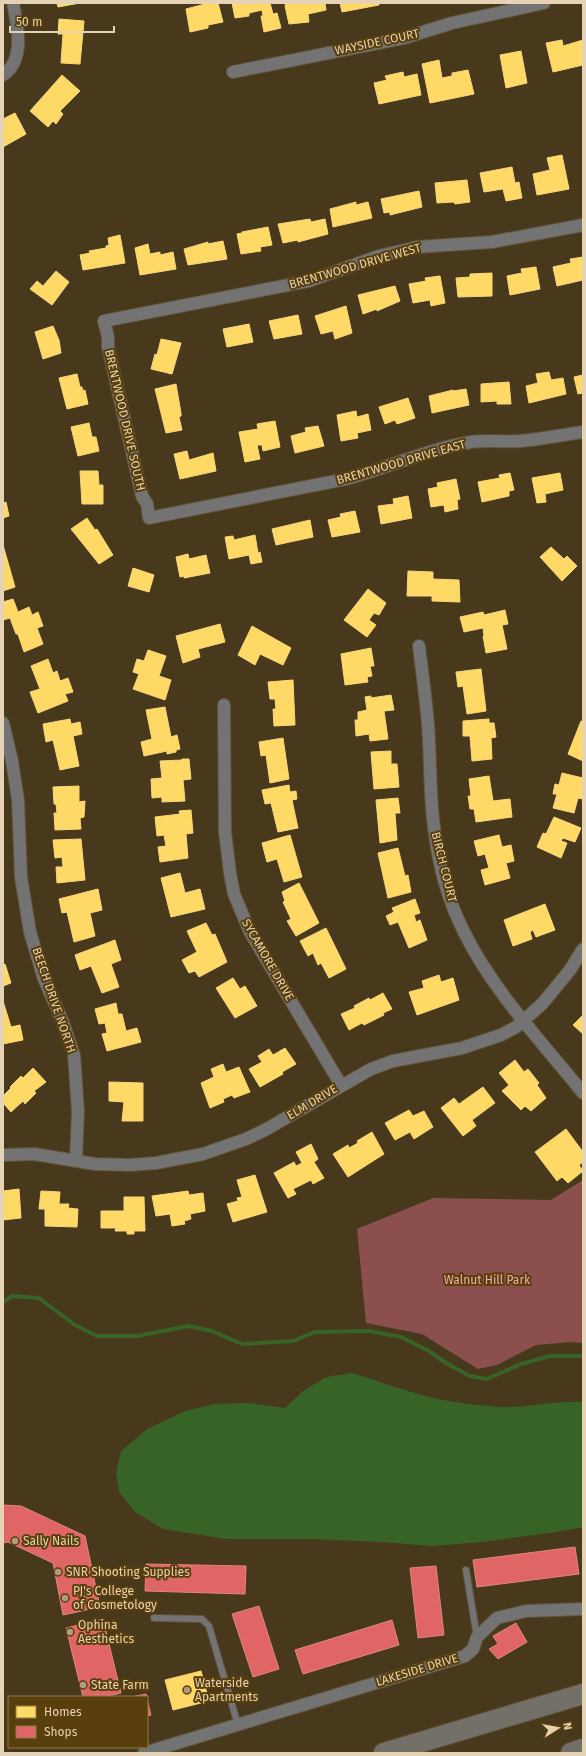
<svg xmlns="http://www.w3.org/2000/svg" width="586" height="1756" font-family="'Fira Sans',sans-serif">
  <rect width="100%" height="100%" fill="#48391c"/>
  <!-- green -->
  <path fill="#8b504e" d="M583,1180V1343L572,1342L536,1345L497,1365L478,1369L422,1334L366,1323L357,1229L433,1198L551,1200Z"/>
  <!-- water -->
  <path fill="#386326" d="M352,1373C376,1380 399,1389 422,1395C448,1402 474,1405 501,1407C528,1408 556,1400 583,1402V1527L556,1532L482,1542L432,1546L382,1542L311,1539H226L163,1529L135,1512L119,1492L116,1473L121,1451L147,1429L185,1411L215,1404L249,1403L285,1408L303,1391L326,1377Z"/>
  <!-- homes -->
  <path fill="#ffd966" stroke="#f8d77d" d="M57,3H80L58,7Z
    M209,3H218L223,22L208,25V28L190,32L186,9Z
    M232,3H270L273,14L277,13L281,28L264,32L261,16H263L262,10L249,13V16L235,18Z
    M286,3H325L326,10L308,14L309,22L289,24L285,6Z
    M340,3H379V5L342,12Z
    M59,19L84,21L80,64L61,63L63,34H58Z
    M562,40L563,46L583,40V65L553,72L546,43Z
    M521,51L527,83L506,88L500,55Z
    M439,60L442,78L452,76V73L468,70L474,94L430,103L422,64Z
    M403,72L404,77L417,74L421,95L379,104L374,83L387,80L385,76Z
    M62,75L80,91L60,111L63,114L56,124L53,121L48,127L30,111Z
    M15,113L26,134L3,147V119Z
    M562,155L569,189L537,195L533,174L550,170L547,158Z
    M512,167L515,183L519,182L522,198L506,201L503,189L484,192L480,173Z
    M467,180L470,202L455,204L454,202L437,203L435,183Z
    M419,191L422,207L390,215V212L384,213L381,199Z
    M356,202V205L368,202L372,218L333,227L330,209Z
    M310,219L311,222L325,219L328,234L298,242V240L283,243L278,224Z
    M268,227L272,245L260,247L261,251L241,254L237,234L242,233V232Z
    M120,235L125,263L83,270L80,255L90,253L89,251L106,248V246L109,245L108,238Z
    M223,241L227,259L188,265L184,249L208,242V244Z
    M148,244L150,254L160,252V255L173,252L176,269L140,275L135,248Z
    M583,257V280L557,286L553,267L571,263L570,259Z
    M536,267L540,289L510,295L507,276L522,273L521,269Z
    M56,271L69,282L52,305L30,289L37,281L43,286Z
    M492,273V296L458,297L456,278L470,277V274Z
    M440,276L445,303L431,306L430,300L413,303L409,284L426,281L425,278Z
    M395,286L400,301L377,311V309L363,314L358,295Z
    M346,306L352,333L335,339L333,331L321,334L315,316Z
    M298,315L302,334L274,339L269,321Z
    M249,324L253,342L227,347L223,329Z
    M53,326L59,340L61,353L43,359L35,332Z
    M161,339L181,343L172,374L151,369L155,354L157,355Z
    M549,372L551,380L563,378L566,394L529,403L526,386L538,383L536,374Z
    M77,374L80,387H82L83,391L85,390L88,404L67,409L59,378Z
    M583,375V393L578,394L574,377Z
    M509,382L511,404H497V401L481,402V384Z
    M176,384L181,413V416L179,417L182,430L166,433L155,389Z
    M466,389L469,405L432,413L429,396L453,390V391Z
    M408,398L415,418L397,424L395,420L385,424L379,407Z
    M356,411L357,417L368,414L371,430L357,433L358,438L341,441L337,415Z
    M275,421L280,447L263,451L262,445H257L260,459L245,462L239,432L258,429L257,424Z
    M89,423L92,437H96L99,451L78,456L71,427Z
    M318,426L324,446L295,453L291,436L306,432L305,428Z
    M187,451L189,460L213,453L216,471L180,479L174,454Z
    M80,471H98L99,485H103V504H82Z
    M510,473L514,490L509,491V496L482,502L478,482L500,478L499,475Z
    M560,473L563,490L545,494L546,502L537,503L532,478Z
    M456,479L460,499L457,500L458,509L445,512L444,505L431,507L428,489L438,487L437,483Z
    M408,496L412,518L381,524L378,506L394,504L393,499Z
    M6,502L9,516L3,518V503Z
    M355,511L360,532L332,537L328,520L341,517L340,514Z
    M87,518L95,530L97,529L113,555L99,564L71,529Z
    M310,520L313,537L276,545L272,529Z
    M255,535L258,553L260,552L262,562L251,564L249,555L229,559L225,537L233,536L234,540Z
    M3,545L15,587L3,591Z
    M551,547L564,559L567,556L577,566L562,581L540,557Z
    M188,554L189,559L206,555L210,573L184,578V576L180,577L176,557Z
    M133,568L154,575L149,592L128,586Z
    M408,571L433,572V579L459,580L460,602L432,601V596H407Z
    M368,589L386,603L379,615L374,613L369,620L376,625L367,637L344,620Z
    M13,599L18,612L29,607L32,615L38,612L43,626L37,628L43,644L24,652L18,634H16L10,618L3,620V602Z
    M505,610L508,624L502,625L507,649L486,653L483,636H484L483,628L464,632L460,617L483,612L484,615Z
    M220,624L225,642L198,649L200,657L183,663L176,636Z
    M252,626L291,648L283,665L260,654L255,665L238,655Z
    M371,648L374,666H370L372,676L367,677L368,682L345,685L341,654Z
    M148,650L166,656L159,676L171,680L165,700L133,689L139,674L133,672L137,659L144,661Z
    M48,659L53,673L57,671L60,681L68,678L73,692L65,694L68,701L38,713L30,692L40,689L31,666Z
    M481,669L486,711L467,714L463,686L458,687L456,672Z
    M293,680L295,725L274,726L273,709H276L275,699H270L268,682Z
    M391,695L394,710L384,711L388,739L370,741L369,734L356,736L355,720H358V712L367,710L365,697L371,696V698Z
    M165,707L171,737L177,735L180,749L176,750V752L167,754V751L144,756L141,742L152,739L146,710Z
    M70,719L71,724L80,722L82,734L73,736L79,766L60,770L53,740L46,742L43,724Z
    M489,719V723H494L496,737L491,738L492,759L472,761L470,736H463V721Z
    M581,721L583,722V761L568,754Z
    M283,738L289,779L270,783L266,755L261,756L259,742Z
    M391,751V764H397L399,787L374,789L371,752Z
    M182,759H189L191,779L183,780L185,801L162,802V797L152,798L151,779L162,778L160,761L182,760Z
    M562,773L583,778V799L578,798L574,813L553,808L557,794H553L555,784L559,785Z
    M489,776L493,801L510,799L512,817L476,822L474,809H470L468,796H471L469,779Z
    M289,785L290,792L296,791L297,799L292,800L298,828L278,832L271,803L265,804L262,790Z
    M79,786V802L85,801L84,817L80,818L81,829L55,830L54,813H57L56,804H54L53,787Z
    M398,798L400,813H395L397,840L380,843L376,800Z
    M191,810L193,833L186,834L188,858L160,862L158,847L166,846L164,835L157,836L155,817L180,814L179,811Z
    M554,817L581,828L575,842L563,838L561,841L567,843L561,858L537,847L543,833L546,834Z
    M290,835L302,877L284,882L277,859L267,862L262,843Z
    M499,835L502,847L511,845L514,861L506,863L510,878L485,885L481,870L489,868L485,854L478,856L474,841Z
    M81,839L85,880L57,883L56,867H63L62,857L55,858L53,840Z
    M398,848L405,876L408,875L411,892L388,898L378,853Z
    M180,873L185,893L200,889L205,909L171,917L161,878Z
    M299,883L319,923L296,936L287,921L291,919L283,902L285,901L282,892Z
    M98,889L102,910L90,913L95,936L74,942L67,912L62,913L59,899Z
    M415,899L420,913L414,915L416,922L420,920L427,940L409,948L398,922L390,925L386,916L394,912L392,908Z
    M545,904L555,930L536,937L533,930L530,932L532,939L513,946L504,920Z
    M206,923L212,935L215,934L227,962L199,977L195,971L189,973L182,960L197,952L187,931Z
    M326,928L346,969L329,978L321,963L318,965L313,953L308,956L300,941Z
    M115,940L121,960L111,964L119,987L102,993L91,966L80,970L75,955Z
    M5,964L11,983L3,986V965Z
    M439,975L441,982L453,978L459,1000L417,1015L409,992L424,988L422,981Z
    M233,978L240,989L245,986L257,1006L235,1018L216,988Z
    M383,993L392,1009L383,1013L384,1015L364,1025L362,1023L349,1030L341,1014L355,1008L354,1006L369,998L370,1000Z
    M3,1001L11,1027L20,1025L23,1040L3,1044Z
    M116,1003L118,1014H122L126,1031L137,1028L141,1042L107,1051L102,1034L107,1033L105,1023L99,1024L95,1009Z
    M583,1015V1034L573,1025Z
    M285,1048L296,1064L282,1072L283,1074L260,1087L249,1069L262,1062L258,1056L269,1049L273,1055Z
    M515,1060L524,1072L528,1069L539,1083L537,1085L546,1098L531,1111L525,1106L521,1110L502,1091L509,1085L499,1073Z
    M223,1064L226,1072L239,1067L250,1092L234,1098L232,1095L223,1099L224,1102L210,1108L201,1083L214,1077L211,1069Z
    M33,1068L46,1082L34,1091L36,1093L25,1104L23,1101L11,1112L3,1103V1096L11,1088L10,1087L21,1076L23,1078Z
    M109,1082L143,1083V1121H122L124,1102L109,1101Z
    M483,1087L495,1103L472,1120L476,1126L463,1136L441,1108L454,1098L459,1104Z
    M409,1110L413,1116L424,1111L433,1127L414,1139L410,1132L395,1140L385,1123Z
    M566,1129L583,1152V1162L579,1165L583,1171L568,1183L562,1177L557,1181L535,1152Z
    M372,1132L384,1154L348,1177L333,1154L348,1145L349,1148L358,1143L357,1141Z
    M311,1144L318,1159L314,1162L324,1178L313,1184L311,1180L293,1189L296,1194L288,1198L274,1173L294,1162L296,1166L302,1163L296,1152Z
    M255,1175L267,1212L233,1222L227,1204L238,1201L237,1198L242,1197L237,1180Z
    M19,1189L21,1218L3,1220V1191Z
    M41,1191L60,1192L59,1204H69L68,1208L78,1209L77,1227L45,1226V1209H39Z
    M188,1191L189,1195L203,1193L205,1211L190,1214L191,1219L184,1221L185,1224L172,1226L170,1214L156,1216L152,1196Z
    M124,1197H144L145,1231H134V1234H127V1231H115L116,1228H101V1211H124Z
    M201,1671L209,1701L173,1710L165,1680Z"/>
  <!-- shops -->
  <path fill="#e06666" stroke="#e2867d" d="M3,1505L21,1506L85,1536L100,1607L63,1615L53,1563L8,1542L3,1543Z
    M575,1547L579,1574L477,1587L473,1560Z
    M146,1564L246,1566L245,1594L145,1591Z
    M436,1566L444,1635L418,1638L410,1568Z
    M259,1606L279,1669L253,1677L232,1614Z
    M103,1619L121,1693L104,1697H83L66,1628Z
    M392,1620L399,1645L303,1674L295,1650Z
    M516,1623L527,1642L498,1659L489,1649L498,1644L493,1636Z
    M146,1694L147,1697H131Z
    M147,1699L151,1715L147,1716Z"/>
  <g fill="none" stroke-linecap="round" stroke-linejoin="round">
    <!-- stream -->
    <path stroke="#386326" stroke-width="4" d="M3,1302L12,1296L39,1298L75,1325L97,1336H137L189,1326L212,1331L242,1344L293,1341L315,1332L369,1331L401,1337L427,1350L451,1366L470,1376L487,1379L521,1364L550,1356H583"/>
    <defs>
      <path id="lane" d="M466,1570L477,1637
        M154,1618L202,1619L209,1626L238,1725"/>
      <path id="street" d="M233,72L404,38L452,23L544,3
        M3,75C26,60 17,25 13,3
        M583,225L492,242L417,247L379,256L309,281L104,321L108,337V347L142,496L147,504L149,518L346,479C388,468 428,449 471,442C487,440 504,442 520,441C541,439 562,435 583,432
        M419,646C422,672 426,699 428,725C431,761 429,798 435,834C439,867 449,902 464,932C493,991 542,1042 583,1093
        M224,705L225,832L230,873L234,894L250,932L341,1085
        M3,723L12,761L18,800L21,877L30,932L44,979L62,1020L74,1055L78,1111L76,1160
        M3,1155L34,1154L95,1164L130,1165L156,1163L203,1154L246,1139L265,1130L371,1069L393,1061L462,1048L501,1035L516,1027L542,1004L570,970L583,949
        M144,1753L465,1656L473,1649L477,1637L497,1618L526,1611L583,1609"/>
      <path id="primary" d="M384,1753L583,1694
        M571,1753L583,1749"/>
    </defs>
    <!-- lane casing -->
    <use href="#lane" stroke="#61543b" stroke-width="8"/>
    <!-- street casing -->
    <use href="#street" stroke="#61543b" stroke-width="14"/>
    <!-- primary casing -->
    <use href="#primary" stroke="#61543b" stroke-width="22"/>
    <!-- lane -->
    <use href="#lane" stroke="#727372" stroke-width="6"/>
    <!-- street -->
    <use href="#street" stroke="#727372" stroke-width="12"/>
    <!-- primary -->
    <use href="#primary" stroke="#737068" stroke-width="20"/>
  </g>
  <!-- markers -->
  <g fill="#af9c7f" stroke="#593f0b" stroke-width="1.5">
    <circle cx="15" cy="1541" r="4"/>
    <circle cx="58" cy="1572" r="4"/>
    <circle cx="65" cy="1598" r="4"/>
    <circle cx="70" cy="1632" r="4"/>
    <circle cx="83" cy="1685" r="4"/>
    <circle cx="187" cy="1690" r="4"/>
  </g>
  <g text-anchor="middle" stroke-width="4" stroke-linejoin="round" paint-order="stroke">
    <!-- street labels -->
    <g font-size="12" fill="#e6d2b4" stroke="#593f0b">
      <text transform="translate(377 42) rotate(-12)" y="4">WAYSIDE COURT</text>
      <text transform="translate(355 266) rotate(-16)" y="4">BRENTWOOD DRIVE WEST</text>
      <text transform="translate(125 420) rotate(77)" y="4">BRENTWOOD DRIVE SOUTH</text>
      <text transform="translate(401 462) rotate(-16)" y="4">BRENTWOOD DRIVE EAST</text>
      <text transform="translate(444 867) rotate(76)" y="4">BIRCH COURT</text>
      <text transform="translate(268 960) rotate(60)" y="4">SYCAMORE DRIVE</text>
      <text transform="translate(54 1000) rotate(71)" y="4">BEECH DRIVE NORTH</text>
      <text transform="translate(312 1102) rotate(-31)" y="4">ELM DRIVE</text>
      <text transform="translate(417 1670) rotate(-17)" y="4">LAKESIDE DRIVE</text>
    </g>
    <!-- park labels -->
    <g font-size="12" fill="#f1aaaa" stroke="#593f0b">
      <text x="487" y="1284">Walnut Hill Park</text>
    </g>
    <!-- poi labels -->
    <g font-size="12" fill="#e6d2b4" stroke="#593f0b" text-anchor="start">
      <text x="23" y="1545">Sally Nails</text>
      <text x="66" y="1576">SNR Shooting Supplies</text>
      <text x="73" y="1595">PJ's College<tspan x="73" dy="14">of Cosmetology</tspan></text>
      <text x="78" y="1629">Ophina<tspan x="78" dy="14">Aesthetics</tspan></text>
      <text x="195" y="1687">Waterside<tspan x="195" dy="14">Apartments</tspan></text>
      <text x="91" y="1689">State Farm</text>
    </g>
  </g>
  <!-- border -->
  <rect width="586" height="1756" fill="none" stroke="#e6d2b4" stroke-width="8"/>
  <!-- legend -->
  <rect x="8" y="1696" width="140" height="52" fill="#593f0b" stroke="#917a4f"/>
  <rect x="16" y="1706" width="20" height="12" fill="#ffd966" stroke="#917a4f"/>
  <text x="44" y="1716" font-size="12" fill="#e6d2b4">Homes</text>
  <rect x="16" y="1726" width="20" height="12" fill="#e06666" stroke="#917a4f"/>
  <text x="44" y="1736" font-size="12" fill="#e6d2b4">Shops</text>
  <!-- north arrow -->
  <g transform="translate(558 1728) rotate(79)" stroke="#593f0b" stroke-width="3" paint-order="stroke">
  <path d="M0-3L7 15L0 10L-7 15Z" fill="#e6d2b4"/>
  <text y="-6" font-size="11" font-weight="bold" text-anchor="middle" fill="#e6d2b4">N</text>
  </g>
  <!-- scale -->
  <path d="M10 26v6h104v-6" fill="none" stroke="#e6d2b4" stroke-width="2"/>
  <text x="16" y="26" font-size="12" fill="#e6d2b4" stroke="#593f0b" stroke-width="3" paint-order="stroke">50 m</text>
</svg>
